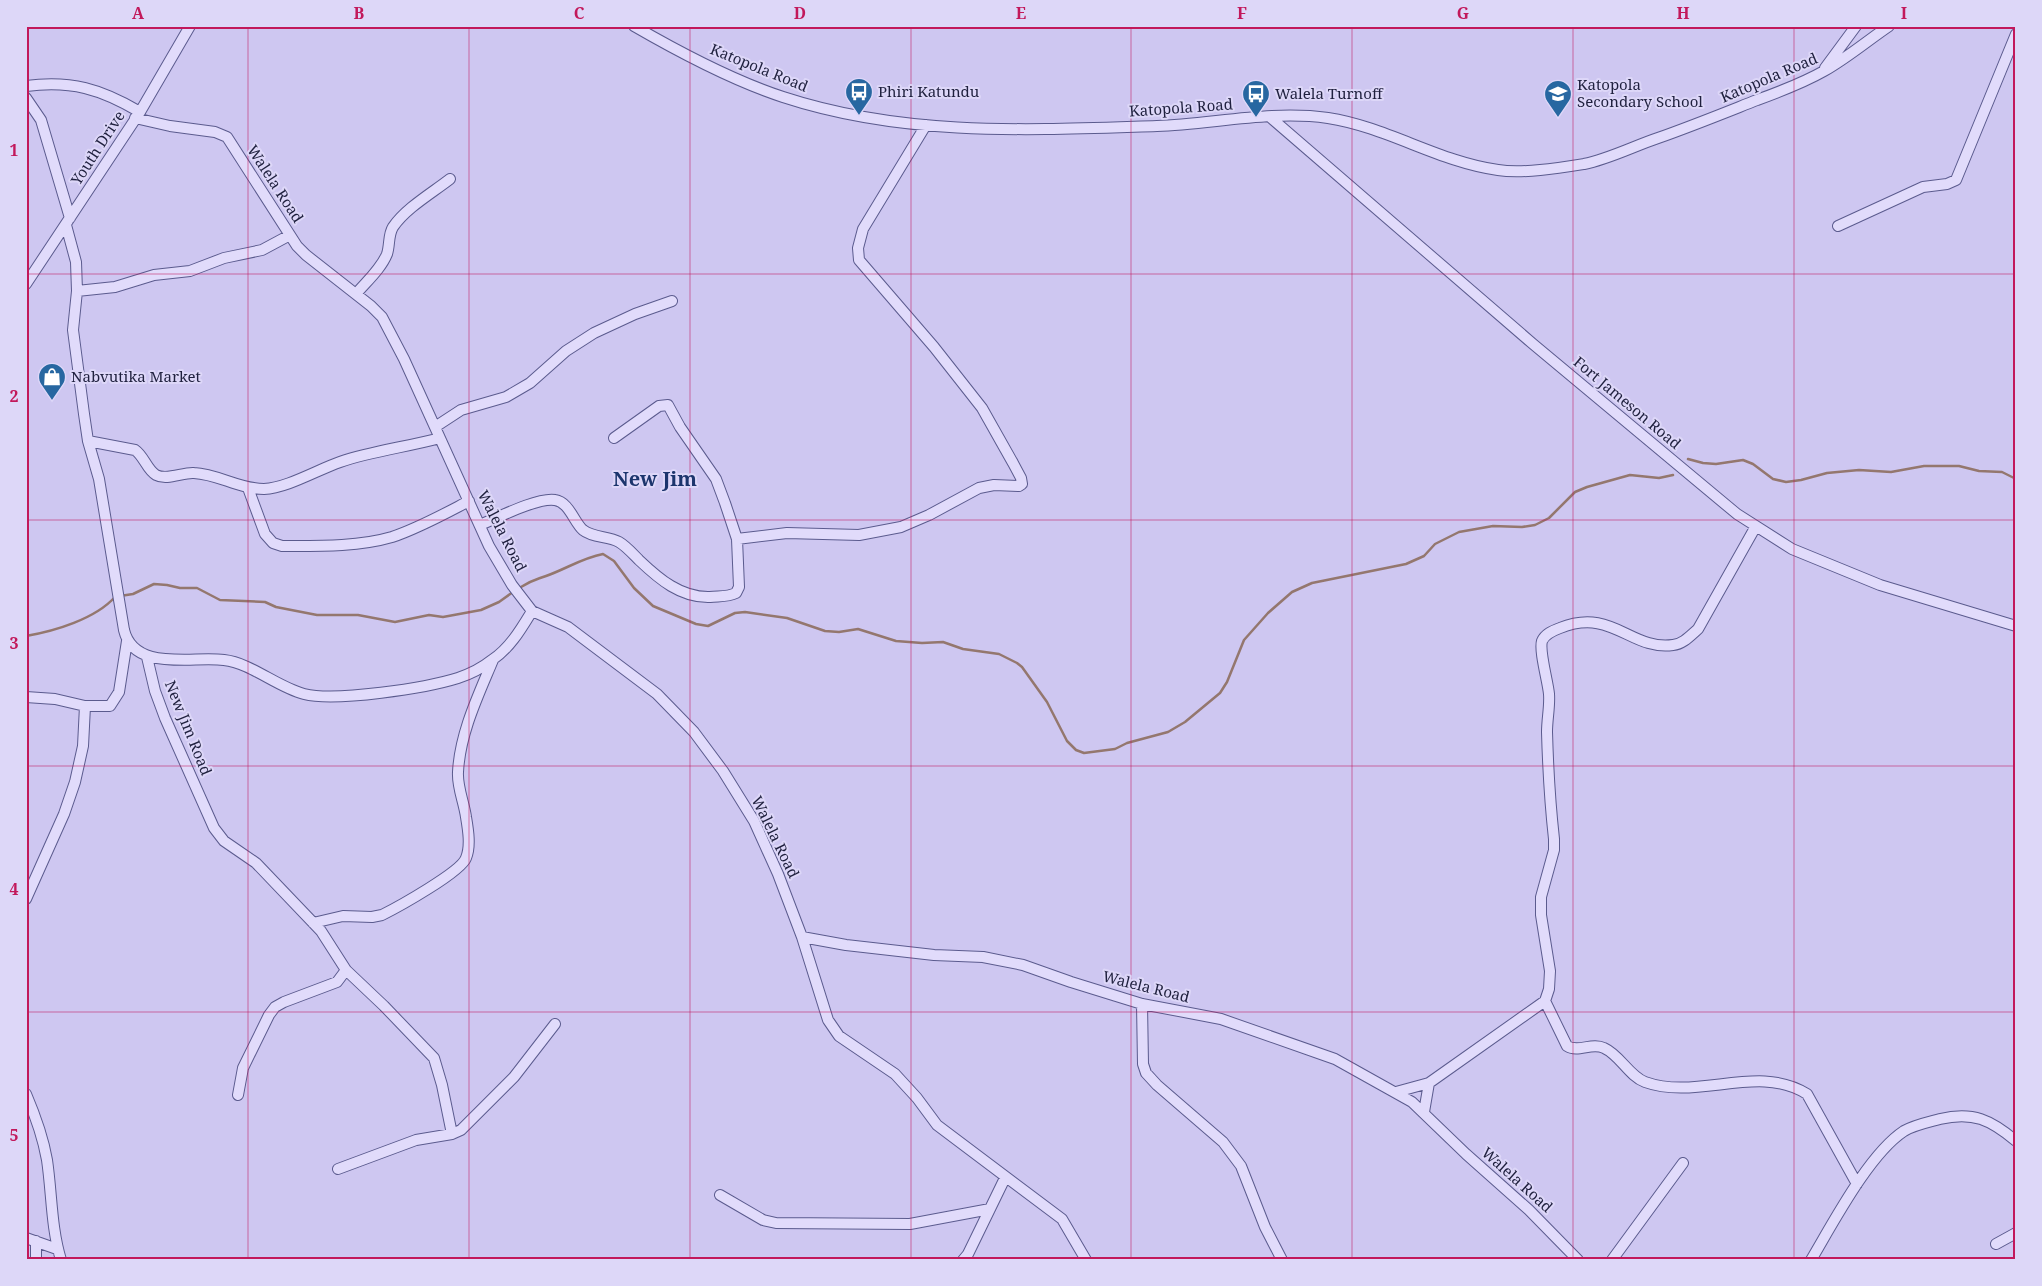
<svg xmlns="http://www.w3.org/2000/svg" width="2042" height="1286" font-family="'Noto Serif',serif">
  <rect width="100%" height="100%" fill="#cec7f1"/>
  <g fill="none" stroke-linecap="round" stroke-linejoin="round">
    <!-- stream -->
    <path stroke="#94776e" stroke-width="2.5" d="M1688,459L1703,463L1716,464L1743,460L1753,464L1773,479L1786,482L1801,480L1827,473L1859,470L1891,472L1924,466H1959L1979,471L2002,472L2016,479
      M521,587C532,580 535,580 546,576C566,569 582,558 603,554L614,561L634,588L653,606L696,624L708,626L735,613L745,612L787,618L825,631L839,632L858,629L896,641L922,643L943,642L963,649L999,654L1017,663L1022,667L1047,702L1067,741L1076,750L1084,753L1115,749L1127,743L1168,732L1185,722L1220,693L1227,682L1244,640L1268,613L1292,592L1312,583L1406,564L1424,556L1435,544L1459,532L1493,526L1522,527L1535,525L1549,518L1575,492L1587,487L1630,475L1659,478L1673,475
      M120,596L133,594L154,584L167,585L180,588H197L220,600L265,602L276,607L317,615H358L395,622L429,615L443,617L481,610L499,602L513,592
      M26,636C55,631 95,619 115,597"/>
    <defs>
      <path id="minor" d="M634,26C679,52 734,81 783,97C905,137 1031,130 1157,126C1213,124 1271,110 1328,118C1387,127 1439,162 1498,170C1522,174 1559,168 1584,164C1609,159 1634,146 1658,138C1692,126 1724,113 1757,100C1779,92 1803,83 1824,71C1847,58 1867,41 1889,26
        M1825,68L1856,26
        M26,86C71,80 101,89 140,112
        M26,98L41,120L70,218
        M1270,117L1533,344L1737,514L1792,549L1880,585L2016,626
        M135,118L170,126L215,132L227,137L297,246L306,255L371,306L382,317L404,359L489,546L512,585L532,611L568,627L657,694L694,732L723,771L754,821L778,874L802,937L828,1020L839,1036L895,1074L917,1098L937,1125L1062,1219L1086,1260
        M66,225L76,262L77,291L73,330L84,414L88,441L99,479L124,630C134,672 192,656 224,660C251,663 277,687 304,694C336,702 426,688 458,678C470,674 482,668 492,660C510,648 521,629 532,611
        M1838,226L1923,187L1947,184L1956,180L2016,34
        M26,284L140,112L190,26
        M77,291L115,287L154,275L190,271L224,258L262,250L290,235
        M356,294C366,282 381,269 387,254C390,245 388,235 393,227C406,208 432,193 450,179
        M435,427L461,410L506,397L530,383L566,351L594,333L635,314L672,301
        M88,441L135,450C144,456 147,470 156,475C167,481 183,472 194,473C218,474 239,489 264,489C287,488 317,470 340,462C372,451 407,447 440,438
        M248,488L265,534L273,543L282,546C317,546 358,547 392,537C419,528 444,514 469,501
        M480,525C497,518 538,497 555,500C569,502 574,522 583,530C593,538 608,536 619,542C626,546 633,554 639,560C659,579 681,598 710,597C720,596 728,597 736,593L739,587L737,539L725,503L716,479L680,427L668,405L659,406L614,438
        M737,539L787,533L859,535L901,527L929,515L979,488L994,485L1019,486L1022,484L1021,478L1013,463L982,408L934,347L859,260L858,248L863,229L926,125
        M147,657L155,691L165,718L214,828L224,841L256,863L321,931L346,970L384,1006L434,1058L442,1085L452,1134
        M26,697L55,699L85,706H110L119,692L127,641
        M26,899L64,814L75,782L83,746L85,706
        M313,923L343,916L372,917L382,915C398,907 461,872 466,858C471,846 468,829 466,817C464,802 457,787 458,772C460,733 478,696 493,660
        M802,937L846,945L934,955L983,957L1023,965L1071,982L1142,1004L1221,1019L1335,1059L1412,1102L1466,1154L1529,1210L1578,1260
        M1545,1001L1567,1046C1578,1053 1592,1042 1604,1048C1620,1055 1629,1076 1645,1082C1698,1101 1758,1063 1807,1094L1857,1184
        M1142,1004L1143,1064L1146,1073L1157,1085L1223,1142L1241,1166L1265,1227L1282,1260
        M1396,1092L1429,1083L1545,1001L1549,989L1550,971L1541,915V897L1554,850V839C1550,803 1548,768 1547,732C1547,719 1550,706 1549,694C1548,682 1539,651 1542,641C1545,634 1552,631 1560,628C1612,607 1631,651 1673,645C1683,644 1690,636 1698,629L1756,526
        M26,1094C35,1115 43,1137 47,1160C52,1194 51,1227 61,1260
        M238,1095L243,1068L269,1015L275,1007L284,1002L337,982L346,970
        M1424,1112L1429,1083
        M338,1169L416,1140L452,1134L461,1130L514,1077L555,1024
        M720,1195L763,1220L776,1223L910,1224L990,1209
        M26,1238L57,1249
        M1996,1244L2016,1233
        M36,1260V1241
        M963,1260L968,1254L1005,1178
        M1612,1260L1683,1163
        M1811,1260C1833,1223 1869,1154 1904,1131C1914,1125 1929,1122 1940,1119C1973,1111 1991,1120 2016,1141"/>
    </defs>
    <!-- minor casing -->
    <use href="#minor" stroke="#5b5b8e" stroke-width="12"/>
    <!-- minor -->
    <use href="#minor" stroke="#e1dbfb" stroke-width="10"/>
  </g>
  <!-- grid -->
  <path fill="none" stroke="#c2185b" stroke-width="1" stroke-opacity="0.55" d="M248,26V1260M469,26V1260M690,26V1260M911,26V1260M1131,26V1260M1352,26V1260M1573,26V1260M1794,26V1260M26,274H2016M26,520H2016M26,766H2016M26,1012H2016"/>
  <!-- icons -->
  <defs>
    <symbol id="bus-pin" viewBox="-11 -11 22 30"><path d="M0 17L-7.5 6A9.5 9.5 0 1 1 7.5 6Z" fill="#2767a1" stroke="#ddd7f8"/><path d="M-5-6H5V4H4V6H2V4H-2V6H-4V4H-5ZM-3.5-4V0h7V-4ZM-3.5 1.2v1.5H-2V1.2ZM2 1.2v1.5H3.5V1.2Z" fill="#fff"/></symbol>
    <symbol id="school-pin" viewBox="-11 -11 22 30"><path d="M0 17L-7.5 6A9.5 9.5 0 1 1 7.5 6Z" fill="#2767a1" stroke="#ddd7f8"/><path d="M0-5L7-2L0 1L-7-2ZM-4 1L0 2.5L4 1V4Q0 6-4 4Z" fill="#fff"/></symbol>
    <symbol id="shop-pin" viewBox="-11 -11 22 30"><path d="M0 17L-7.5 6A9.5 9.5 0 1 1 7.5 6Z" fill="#2767a1" stroke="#ddd7f8"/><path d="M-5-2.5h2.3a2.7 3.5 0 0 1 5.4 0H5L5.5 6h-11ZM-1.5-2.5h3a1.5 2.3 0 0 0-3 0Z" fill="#fff"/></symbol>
  </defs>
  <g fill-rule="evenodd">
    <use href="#bus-pin" x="843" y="76" width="32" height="43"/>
    <use href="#bus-pin" x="1240" y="78" width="32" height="43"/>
    <use href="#school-pin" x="1542" y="78" width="32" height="43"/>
    <use href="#shop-pin" x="36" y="361" width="32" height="43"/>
  </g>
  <g text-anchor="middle" stroke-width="4" stroke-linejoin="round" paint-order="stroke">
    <!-- street labels -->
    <g font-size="15" fill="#1f203e" stroke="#ddd7f8">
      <text transform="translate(759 68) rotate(22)" y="5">Katopola Road</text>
      <text transform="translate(1769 78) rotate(-23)" y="5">Katopola Road</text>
      <text transform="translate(1181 108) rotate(-4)" y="5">Katopola Road</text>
      <text transform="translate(98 148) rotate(-57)" y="5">Youth Drive</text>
      <text transform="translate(275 184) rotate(57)" y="5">Walela Road</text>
      <text transform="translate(1627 403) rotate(40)" y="5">Fort Jameson Road</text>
      <text transform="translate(502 531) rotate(63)" y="5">Walela Road</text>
      <text transform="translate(188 728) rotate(68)" y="5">New Jim Road</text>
      <text transform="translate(775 837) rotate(64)" y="5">Walela Road</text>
      <text transform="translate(1146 987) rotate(14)" y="5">Walela Road</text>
      <text transform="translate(1517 1180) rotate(42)" y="5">Walela Road</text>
    </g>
    <!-- poi labels -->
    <g font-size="15" fill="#1f203e" stroke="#ddd7f8" text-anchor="start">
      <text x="1577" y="90">Katopola<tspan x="1577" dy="17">Secondary School</tspan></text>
      <text x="878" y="97">Phiri Katundu</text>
      <text x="1275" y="99">Walela Turnoff</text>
      <text x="71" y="382">Nabvutika Market</text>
    </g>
    <!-- district labels -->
    <g font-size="20" font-weight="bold" fill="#1c356d" stroke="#ddd7f8">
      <text x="655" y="486">New Jim</text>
    </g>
  </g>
  <!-- border -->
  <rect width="2042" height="1286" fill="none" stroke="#ddd7f8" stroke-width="55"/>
  <rect x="28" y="28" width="1986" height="1230" fill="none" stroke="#c2185b" stroke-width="2"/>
  <g font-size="16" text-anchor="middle" font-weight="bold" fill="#c2185b">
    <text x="138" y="19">A</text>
    <text x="359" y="19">B</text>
    <text x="579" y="19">C</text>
    <text x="800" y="19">D</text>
    <text x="1021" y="19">E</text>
    <text x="1242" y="19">F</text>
    <text x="1463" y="19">G</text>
    <text x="1683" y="19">H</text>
    <text x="1904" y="19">I</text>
    <text x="14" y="156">1</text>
    <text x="14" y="402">2</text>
    <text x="14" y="649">3</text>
    <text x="14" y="895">4</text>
    <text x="14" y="1141">5</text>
  </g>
</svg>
